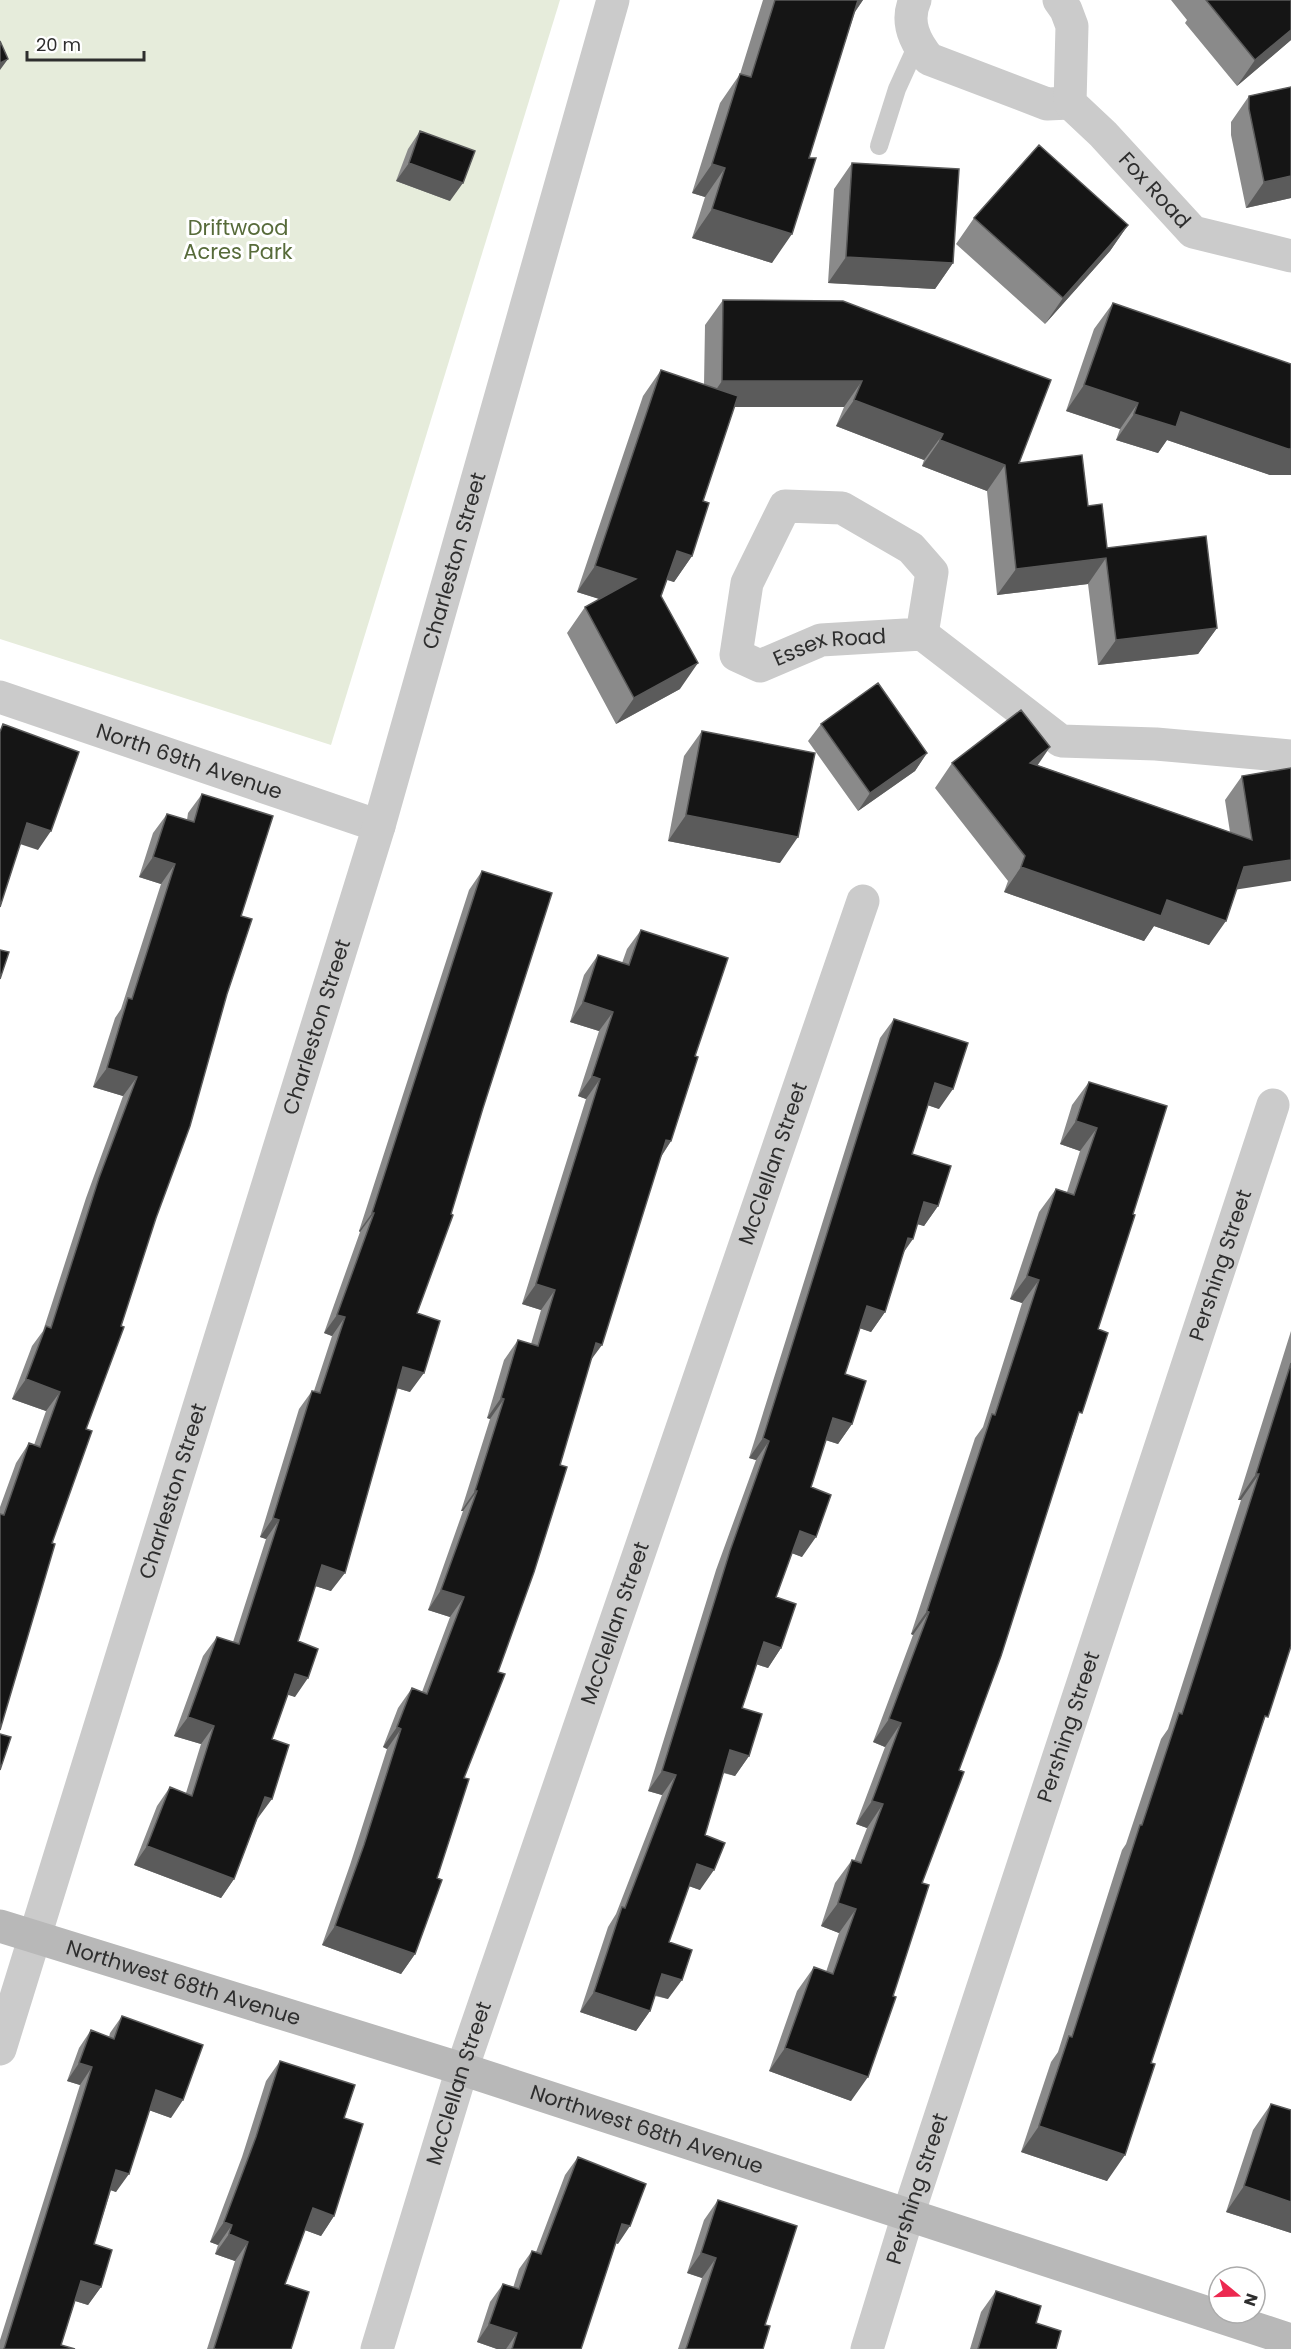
<svg xmlns="http://www.w3.org/2000/svg" width="1291" height="2349" font-family="Poppins,sans-serif">
  <rect width="100%" height="100%" fill="#fff"/>
  <!-- green -->
  <path fill="#e6ecdb" d="M0,0H560L331,745L0,639Z"/>
  <g fill="none" stroke-linecap="round" stroke-linejoin="round">
    <!-- lane -->
    <path stroke="#cbcbcb" stroke-width="18" d="M879,146L897,89L917,45"/>
    <!-- street -->
    <g stroke="#cbcbcb" stroke-width="33">
      <path d="M915,0C905,22 915,42 929,59L1047,104L1070,103"/>
      <path id="s1" d="M1059,0L1066,10L1072,26L1070,103L1103,134L1193,232L1291,256"/>
      <path id="s2" d="M922,634L932,572L911,548L842,508L785,506L747,583L736,655L760,666L821,640L922,634L1061,741L1156,744L1291,756"/>
      <path id="s3" d="M0,697L379,826"/>
      <path id="s4" d="M0,2049L379,826L613,0"/>
      <path id="s5" d="M377,2349L462,2069L863,901"/>
      <path id="s6" d="M867,2349L908,2215L1273,1105"/>
    </g>
    <!-- secondary -->
    <path stroke="#b8b8b8" stroke-width="33" id="s7" d="M0,1926L462,2069L1291,2340"/>
  </g>
  <!-- wall -->
  <path fill="#8a8a8a" d="M763,0H863L855,12L772,263L692,238L705,197L692,193L720,103L740,74Z
    M1171,0H1291V40L1237,86L1185,23L1187,20Z
    M1291,87V198L1246,208L1231,135V122L1249,96Z
    M420,131L450,201L396,181L408,149Z
    M852,163L953,263L935,289L828,283L834,189Z
    M974,218L1128,225L1110,251L1045,324L956,244Z
    M723,300L1019,463L1088,506L1107,548L1217,628L1198,654L1098,665L1088,584L997,595L987,491L922,466L924,460L836,426L844,407H734L703,501L692,556L674,582L667,580L661,596L680,689L616,724L567,633L585,607L600,599L577,592L643,396L661,370L704,385L705,325Z
    M1113,303L1291,364V475H1270L1167,440L1158,453L1116,440L1120,429L1066,411L1094,329Z
    M821,724L927,753L915,771L858,811L808,741Z
    M702,731L780,863L668,841L684,756Z
    M952,763L1037,765L1230,832L1225,800L1242,776L1291,768L1236,890L1209,945L1154,926L1144,941L1004,892L1008,881L935,788Z
    M202,794L241,916L156,1218L86,1429L52,1543L0,1730V1507L16,1463L29,1443L34,1445L46,1411L12,1399L32,1346L43,1331L86,1198L123,1096L93,1087L115,1018L121,1009L161,884L139,877L153,833L167,814L187,820L188,813Z
    M482,871L417,1313L410,1392L397,1388L331,1591L315,1586L298,1641L295,1697L288,1694L272,1739L258,1818V1817L234,1879L221,1898L134,1865L157,1806L170,1787L186,1793L201,1744L174,1736L203,1656L217,1637L233,1642L266,1539L260,1537L299,1409L312,1391H314L332,1336L324,1333L360,1232L359,1231L469,890Z
    M641,930L695,1056L671,1141L661,1157L591,1360L498,1672L464,1778L415,1954L401,1974L322,1945L350,1865L387,1749L383,1747L398,1708L412,1688L422,1692L450,1617L428,1610L463,1511H461L490,1419L487,1418L504,1360L518,1340L531,1344L541,1310L522,1304L586,1099L578,1096L599,1031L570,1022L584,975L598,955L622,963L627,949Z
    M894,1019L939,1109L928,1105L912,1154L938,1206L924,1226L917,1224L904,1251L885,1312L871,1332L860,1328L845,1374L852,1424L838,1444L826,1440L811,1487L802,1557L792,1553L776,1597L781,1648L768,1668L756,1664L742,1708L749,1756L735,1776L723,1773L705,1835L700,1890L689,1886L669,1942L668,1999L655,1996L650,2011L636,2031L580,2012L608,1927L616,1914L662,1795L648,1791L716,1570L756,1460L749,1458L880,1038Z
    M1089,1082L1133,1214L1098,1329L1077,1421L959,1770L851,2101L769,2071L797,1991L814,1967L826,1972L839,1933L821,1926L835,1883L852,1860L854,1861L867,1828L856,1824L885,1747L873,1742L913,1635L911,1634L975,1438L983,1427L1022,1303L1010,1299L1039,1212L1056,1189L1067,1192L1080,1151L1060,1144L1072,1105Z
    M1291,1331V1646L1262,1726L1151,2063L1107,2181L1021,2152L1051,2062L1058,2052L1122,1850L1126,1844L1161,1739L1168,1729L1241,1500H1238Z
    M122,2016L171,2118L149,2110L116,2192L111,2190L94,2244L101,2287L88,2305L75,2301L61,2345L75,2349H0V2340L80,2085L67,2081L79,2048L91,2030L109,2037L110,2033Z
    M280,2061L344,2118L334,2216L321,2236L305,2230L285,2284L291,2349H207L235,2261L215,2254L218,2245L210,2242L242,2157L266,2081Z
    M1271,2104L1291,2233L1226,2212L1253,2130Z
    M578,2157L618,2244L616,2243L581,2349H497L477,2342L490,2302L503,2284L513,2288L519,2269L532,2251L536,2252L565,2175Z
    M718,2200L765,2325L763,2349H678L702,2278L687,2273L704,2220Z
    M996,2291L1036,2323L1056,2349H970L981,2312Z"/>
  <!-- shaded-wall -->
  <path fill="#5b5b5b" d="M857,0H863L845,26Z
    M1291,30V40L1237,86L1255,60Z
    M8,59L0,70V63Z
    M409,163L463,183L450,201L396,181Z
    M712,164L725,168L705,197L692,193Z
    M1291,176V198L1246,208L1264,182Z
    M712,209L792,234L772,263L692,238Z
    M1128,225L1110,251L1045,324L1063,298Z
    M846,257L953,263L935,289L828,283Z
    M722,381H862L844,407H704Z
    M1084,385L1138,403L1120,429L1066,411Z
    M854,400L943,434L924,460L836,426Z
    M1181,412L1291,449V475H1270L1167,440L1158,453L1116,440L1134,414Z
    M940,440L1005,465L987,491L922,466Z
    M677,551L692,556L674,582L659,577Z
    M1106,558L1088,584L997,595L1016,569Z
    M595,566L636,579L618,605L577,592Z
    M1217,628L1198,654L1098,665L1116,640Z
    M698,663L680,689L616,724L634,698Z
    M1050,747L1033,772L1030,763Z
    M927,753L915,771L858,811L870,793Z
    M686,815L798,837L780,863L668,841Z
    M27,823L51,831L38,850L14,842Z
    M153,857L175,864L161,884L139,877Z
    M1291,860V881L1227,891L1244,867Z
    M1021,867L1167,900L1226,921L1209,945L1154,926L1144,941L1004,892Z
    M583,1002L613,1012L599,1031L570,1022Z
    M107,1068L137,1077L123,1096L93,1087Z
    M592,1076L600,1079L586,1099L578,1096Z
    M935,1083L953,1089L939,1109L921,1103Z
    M1076,1121L1097,1128L1080,1151L1060,1144Z
    M666,1140L671,1141L658,1161Z
    M924,1202L938,1206L924,1226L910,1222Z
    M372,1213H374L360,1232L359,1231Z
    M908,1238L913,1239L899,1259Z
    M1027,1276L1039,1280L1022,1303L1010,1299Z
    M536,1284L555,1290L541,1310L522,1304Z
    M867,1306L885,1312L871,1332L853,1326Z
    M337,1315L345,1317L332,1336L324,1333Z
    M596,1343L602,1345L588,1364Z
    M403,1367L424,1373L410,1392L390,1386Z
    M26,1379L60,1392L46,1411L12,1399Z
    M501,1398L504,1399L490,1419L487,1418Z
    M833,1418L852,1424L838,1444L819,1438Z
    M763,1438L769,1441L756,1460L749,1458Z
    M1256,1474H1259L1241,1500H1238Z
    M475,1491H477L463,1511H461Z
    M273,1518L279,1520L266,1539L260,1537Z
    M800,1531L816,1537L802,1557L786,1551Z
    M322,1565L345,1573L331,1591L309,1584Z
    M441,1590L464,1597L450,1617L428,1610Z
    M927,1611L929,1612L913,1635L911,1634Z
    M764,1642L781,1648L768,1668L750,1662Z
    M295,1674L308,1678L295,1697L282,1693Z
    M188,1717L214,1726L201,1744L174,1736Z
    M889,1719L901,1723L885,1747L873,1742Z
    M397,1727L401,1729L387,1749L383,1747Z
    M730,1750L749,1756L735,1776L716,1770Z
    M662,1771L676,1775L662,1795L648,1791Z
    M265,1797L272,1799L258,1818L252,1816Z
    M872,1801L883,1804L867,1828L856,1824Z
    M147,1846L234,1879L221,1898L134,1865Z
    M697,1864L714,1870L700,1890L683,1884Z
    M838,1903L856,1909L839,1933L821,1926Z
    M335,1926L415,1954L401,1974L322,1945Z
    M662,1974L682,1980L668,1999L648,1993Z
    M594,1992L650,2011L636,2031L580,2012Z
    M785,2048L868,2077L851,2101L769,2071Z
    M79,2063L92,2067L80,2085L67,2081Z
    M156,2090L183,2100L171,2118L143,2108Z
    M1039,2126L1125,2155L1107,2181L1021,2152Z
    M116,2170L129,2174L116,2192L104,2188Z
    M1244,2186L1291,2202V2233L1226,2212Z
    M313,2208L334,2216L321,2236L299,2228Z
    M224,2222L232,2225L218,2245L210,2242Z
    M622,2224L630,2226L618,2244L610,2241Z
    M229,2234L248,2242L235,2261L215,2254Z
    M701,2253L716,2258L702,2278L687,2273Z
    M81,2281L101,2287L88,2305L69,2299Z
    M489,2324L517,2333L506,2349H497L477,2342Z"/>
  <!-- building -->
  <path fill="#151515" stroke="#5b5b5b" stroke-width="1.5" d="M775,0H858L809,158H816L792,234L712,209L725,168L712,164L740,74L751,77Z
    M1206,0H1291V30L1255,60Z
    M0,41L8,59L0,63Z
    M1291,87V176L1264,182L1249,109V96Z
    M420,131L475,151L463,183L409,163Z
    M1039,145L1128,225L1063,298L974,218Z
    M852,163L959,169L953,263L846,257Z
    M723,300L843,301L1051,380L1019,463L1082,455L1088,506L1102,504L1107,548L1206,536L1217,628L1116,640L1106,558L1016,569L1005,465L940,440L943,434L854,400L862,381H722Z
    M1113,303L1291,364V449H1288L1181,412L1176,427L1134,414L1138,403L1084,385Z
    M661,370L738,396L703,501L709,503L692,556L677,551L661,596L698,663L634,698L585,607L636,579L595,566Z
    M878,683L927,753L870,793L821,724Z
    M1021,710L1050,747L1030,763L1252,840L1242,776L1291,768V860L1244,867L1226,921L1167,900L1161,916L1021,867L1025,856L952,763Z
    M3,724L79,752L51,831L27,823L0,907V732Z
    M702,731L815,753L798,837L686,815Z
    M202,794L273,816L241,916L252,919L227,994L190,1126L156,1218L121,1326L124,1327L86,1429L92,1431L52,1543L55,1544L0,1730V1514L4,1515L29,1443L40,1447L60,1392L26,1379L46,1326L51,1328L99,1178L137,1077L107,1068L128,998L132,999L175,864L153,857L167,814L194,822Z
    M482,871L552,893L483,1108L451,1214L453,1215L417,1313L440,1321L424,1373L403,1367L345,1573L322,1565L298,1641L318,1649L308,1678L295,1674L272,1739L289,1745L272,1799L265,1797L234,1879L147,1846L170,1787L192,1796L214,1726L188,1717L217,1637L239,1644L279,1520L273,1518L312,1391L320,1393L345,1317L337,1315L374,1213H372Z
    M641,930L728,958L695,1056L698,1057L671,1141L666,1140L602,1345L596,1343L560,1465L567,1467L534,1572L498,1672L505,1674L464,1778L469,1779L437,1878L442,1880L415,1954L335,1926L364,1845L401,1729L397,1727L412,1688L427,1694L464,1597L441,1590L477,1491H475L504,1399L501,1398L518,1340L538,1346L555,1290L536,1284L600,1079L592,1076L613,1012L583,1002L598,955L629,965Z
    M0,950L9,952L0,979Z
    M894,1019L968,1043L953,1089L935,1083L912,1154L951,1166L938,1206L924,1202L913,1239L908,1238L885,1312L867,1306L845,1374L866,1381L852,1424L833,1418L811,1487L831,1495L816,1537L800,1531L776,1597L796,1604L781,1648L764,1642L742,1708L762,1714L749,1756L730,1750L705,1835L725,1843L714,1870L697,1864L669,1942L692,1950L682,1980L662,1974L650,2011L594,1992L622,1907L625,1908L676,1775L662,1771L730,1551L769,1441L763,1438Z
    M1089,1082L1167,1106L1133,1214L1135,1215L1098,1329L1108,1333L1082,1413L1079,1412L1001,1656L959,1770L964,1772L922,1883L929,1885L893,1996L896,1997L868,2077L785,2048L814,1967L833,1974L856,1909L838,1903L852,1860L861,1863L883,1804L872,1801L901,1723L889,1719L929,1612L927,1611L992,1414L995,1415L1039,1280L1027,1276L1056,1189L1074,1195L1097,1128L1076,1121Z
    M1291,1363V1646L1268,1717L1265,1716L1151,2063L1155,2064L1125,2155L1039,2126L1069,2036L1072,2037L1140,1825H1142L1179,1713L1182,1714L1259,1474H1256Z
    M0,1734L11,1737L0,1770Z
    M122,2016L203,2045L183,2100L156,2090L129,2174L116,2170L94,2244L112,2250L101,2287L81,2281L61,2345L75,2349H4L92,2067L79,2063L91,2030L114,2039Z
    M280,2061L355,2085L344,2118L363,2124L334,2216L313,2208L285,2284L309,2292L291,2349H216L214,2348L248,2242L229,2234L232,2225L224,2222L256,2137Z
    M1271,2104L1291,2110V2202L1244,2186Z
    M578,2157L646,2184L630,2226L622,2224L581,2349H512L517,2333L489,2324L503,2284L519,2289L532,2251L541,2254Z
    M718,2200L797,2226L765,2325L770,2326L763,2349H686L716,2258L701,2253Z
    M996,2291L1041,2306L1036,2323L1061,2331L1056,2349H978Z"/>
  <g text-anchor="middle" stroke-width="6" stroke-linejoin="round" paint-order="stroke">
    <!-- street labels -->
    <g font-size="21" fill="#2e2e2e" stroke="#fff">
      <text dy="7" stroke="none"><textPath href="#s1" startOffset="228">Fox Road</textPath></text>
      <text dy="7" stroke="none"><textPath href="#s4" startOffset="1556">Charleston Street</textPath></text>
      <text dy="7" stroke="none"><textPath href="#s2" startOffset="490">Essex Road</textPath></text>
      <text dy="7" stroke="none"><textPath href="#s3" startOffset="200">North 69th Avenue</textPath></text>
      <text dy="7" stroke="none"><textPath href="#s4" startOffset="1070">Charleston Street</textPath></text>
      <text dy="7" stroke="none"><textPath href="#s5" startOffset="1250">McClellan Street</textPath></text>
      <text dy="7" stroke="none"><textPath href="#s6" startOffset="1140">Pershing Street</textPath></text>
      <text dy="7" stroke="none"><textPath href="#s4" startOffset="584">Charleston Street</textPath></text>
      <text dy="7" stroke="none"><textPath href="#s5" startOffset="764">McClellan Street</textPath></text>
      <text dy="7" stroke="none"><textPath href="#s6" startOffset="654">Pershing Street</textPath></text>
      <text dy="7" stroke="none"><textPath href="#s7" startOffset="192">Northwest 68th Avenue</textPath></text>
      <text dy="7" stroke="none"><textPath href="#s5" startOffset="278">McClellan Street</textPath></text>
      <text dy="7" stroke="none"><textPath href="#s7" startOffset="678">Northwest 68th Avenue</textPath></text>
      <text dy="7" stroke="none"><textPath href="#s6" startOffset="168">Pershing Street</textPath></text>
    </g>
    <!-- park labels -->
    <g font-size="21" fill="#576b3a" stroke="#fff">
      <text x="238" y="235">Driftwood<tspan x="238" dy="24">Acres Park</tspan></text>
    </g>
  </g>
  <!-- north arrow -->
  <g transform="translate(1237 2295) rotate(109)"><circle r="28" fill="#ffffff" stroke="#ababab" stroke-width="1.5"/>
  <path d="M0-4.5L10 22L0 15L-10 22Z" fill="#ec2950"/>
  <text y="-9" font-size="16" font-weight="bold" text-anchor="middle" fill="#2e2e2e">N</text>
  </g>
  <!-- scale -->
  <path d="M27 51v9h117v-9" fill="none" stroke="#2e2e2e" stroke-width="3"/>
  <text x="36" y="51" font-size="18" fill="#2e2e2e" stroke="#ffffff" stroke-width="4.5" paint-order="stroke">20 m</text>
</svg>
